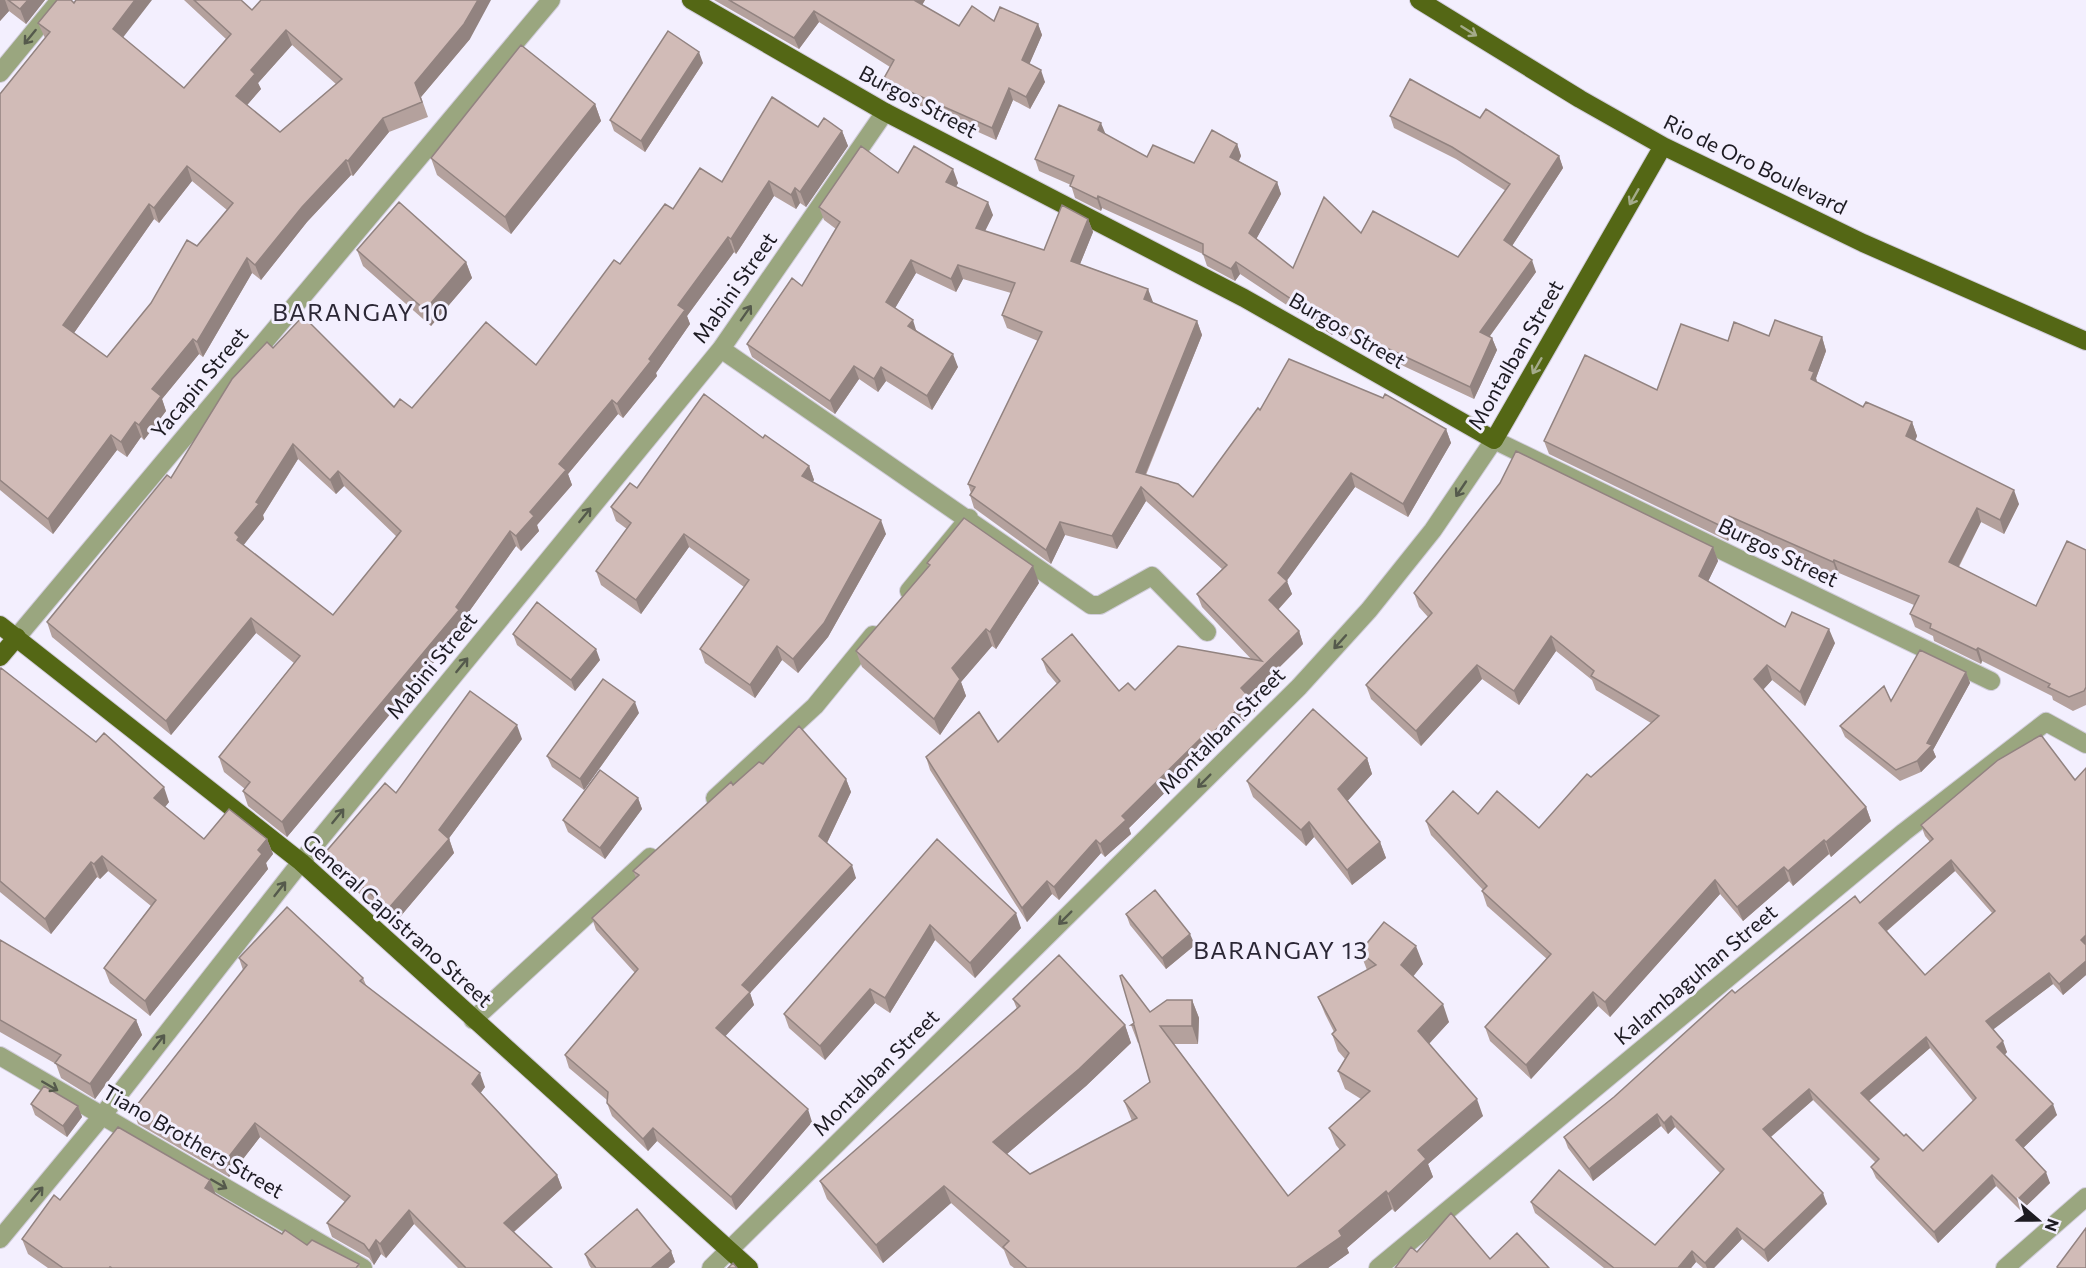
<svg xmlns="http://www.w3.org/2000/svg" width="2086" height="1268" font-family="Commissioner,sans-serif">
  <rect width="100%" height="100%" fill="#f3effe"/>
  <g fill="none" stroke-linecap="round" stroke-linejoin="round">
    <defs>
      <path id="minor" d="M0,73L60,0
        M721,349L1091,605H1100L1152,576L1207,632
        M909,591L969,518
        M17,637L551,0
        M715,798L815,706L873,635
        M473,1020L650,857
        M0,1056L363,1268
        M0,1239L102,1116L301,862L721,349L885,112
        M711,1268L1299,687L1369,610L1433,530L1494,440L1991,681
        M1378,1268L1904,832L2046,722L2086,744
        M2005,1268L2086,1197"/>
      <path id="major" d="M691,0L885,112L1244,298L1494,440L1663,146
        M1419,0L1580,99L1663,146L1863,243L2086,341
        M0,625L301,862L749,1268
        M0,657L17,637"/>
    </defs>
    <!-- minor casing -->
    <use href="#minor" stroke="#d1cddb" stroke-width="20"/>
    <!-- major casing -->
    <use href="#major" stroke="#d1cddb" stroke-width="20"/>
    <!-- minor -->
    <use href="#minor" stroke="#9aa67f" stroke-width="18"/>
    <!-- major -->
    <use href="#major" stroke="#546715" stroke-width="18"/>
  </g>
  <!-- wall -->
  <path fill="#b4a19d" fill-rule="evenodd" d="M0,0H45L26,24L9,11L0,21Z
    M184,0H241L252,10L470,39L421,97L428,117L389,132L353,176L351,175L307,222L261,280L252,273L203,357L199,354L162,399L166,411L144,440L141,437L127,457L117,450L53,534L0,490V94L45,38L38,23L123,38L184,88L226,39ZM292,45L336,84L280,132L247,105L261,89L258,83ZM192,181L227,210L107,357L74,333L154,219L159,223Z
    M714,0H925L922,5L959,26L994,21L1038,24L1042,35L1029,64L1045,82L1030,109L1013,100L996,140L887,91L883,80L890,67L819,22L799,49Z
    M703,63L645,152L614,131L610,120Z
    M595,104L601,121L511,234L437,175L431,158Z
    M1390,116L1480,118L1559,156L1563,168L1512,246L1536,272L1490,336L1492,338L1497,350L1474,399L1333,333L1332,335L1240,274L1235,281L1207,266L1203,254L1102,208L1101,211L1075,198L1071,185L1039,171L1035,159L1105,134L1147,157L1194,163L1237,144L1241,156L1239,161L1277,182L1281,194L1256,239L1293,268L1361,233L1458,257L1506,191L1456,159L1394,128Z
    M818,127L842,131L848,146L806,207L800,203L796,209L774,196L736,254L734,252L687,316L690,324L656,373L657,376L623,418L618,414L568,474L572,485L537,525L539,531L521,551L516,546L463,620L465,625L287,837L248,806L243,791L245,789L224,772L219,757L294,663L256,633L171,735L52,637L47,622L171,478L273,348L394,407L412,408L536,365L620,264L673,209ZM298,459L336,494L344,486L397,537L333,615L243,545L264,519L263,515Z
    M898,173L958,183L956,187L993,215L985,231L1044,250L1088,219L1093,232L1080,264L1148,289L1152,303L1197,321L1202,335L1146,475L1193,497L1260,410L1446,429L1451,443L1408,517L1355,487L1286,581L1292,594L1278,610L1299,631L1303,644L1249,697L1255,711L1212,750L1210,748L1129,828L1131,834L1105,857L1101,853L1059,900L1052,894L1027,922L930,770L926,757L998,742L1057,684L1047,672L1042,659L1119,691L1135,690L1252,660L1202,607L1197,594L1222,569L1146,501L1117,549L1065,535L1051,564L974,508L970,495L971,493L968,484L1038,341L1007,328L1002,315L1011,293L963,279L956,292L916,273L895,308L917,331L958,367L932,410L886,381L878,392L859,379L835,414L752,357L747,344L802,286L836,229L824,220L819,207Z
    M357,250L466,262L472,278L431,326L363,266Z
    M1769,336L1822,337L1826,351L1816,378L1817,383L1863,407L1912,422L1917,436L1915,441L2019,504L2004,534L1981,522L1959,567L2036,606L2086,550V705L2073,711L2053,700L2052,696L1982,661L1981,664L1934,641L1933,636L1915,627L1910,614L1914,605L1839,573L1838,576L1733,529L1728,541L1549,454L1544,441L1657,390L1728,341Z
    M763,438L809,466L814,480L812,482L886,534L828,637L798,673L782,660L755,698L705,663L700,649L744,587L689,547L641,614L601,585L596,571L627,529L616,521L611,507L637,488Z
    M1713,547L1718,561L1708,581L1785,627L1835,643L1805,706L1772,680L1763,690L1866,807L1871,821L1831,857L1829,854L1793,886L1789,881L1743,921L1720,894L1610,1017L1598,1006L1531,1079L1490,1041L1485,1027L1547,959L1487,906L1482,891L1483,890L1431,835L1426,821L1478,814L1539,828L1591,777L1651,723L1596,690L1592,680L1556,651L1519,705L1482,679L1421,746L1371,699L1366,685L1428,617L1419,607L1414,593Z
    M927,563L1039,583L996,649L992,646L961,682L966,696L940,735L862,667L856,651L928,567Z
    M513,634L600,660L575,691L517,645Z
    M0,670L169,802L165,807L204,839H267L273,854L266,863L268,869L150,1016L110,983L104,968L151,906L108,871L100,879L97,877L51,934L0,892Z
    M1966,672L1970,683L1933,750L1936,757L1921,772L1900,781L1845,737L1840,726L1891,701Z
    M639,713L584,790L552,767L547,756Z
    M522,739L449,838L454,853L394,924L330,868L324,854L396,793Z
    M1367,758L1372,774L1347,801L1380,842L1386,858L1352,885L1314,837L1306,846L1253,797L1247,781Z
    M763,764L846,779L851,792L827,843L856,878L750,993L754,1005L725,1036L812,1122L736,1210L657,1141L648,1151L612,1116L607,1103V1100L569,1068L565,1055L635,973L596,930L592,918L636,878L633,871L733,785Z
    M2086,768V975L2063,995L2053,984L1993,1029L2007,1052L2005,1055L2057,1115L2023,1148L2050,1183L2021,1211L1996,1186L1938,1243L1876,1178L1871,1167L1876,1163L1813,1100L1771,1137L1827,1204L1768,1262L1742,1239L1714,1268H1703L1696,1262L1691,1268H1604L1535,1213L1531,1202L1655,1245L1720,1173L1675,1127L1668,1134L1661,1126L1593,1181L1568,1148L1564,1137L1614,1097L1735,993L1860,903L1930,842L1925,836L1921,825L2075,780ZM1955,871L1992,913L1925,975L1887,931ZM1930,1048L1973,1101L1923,1151L1904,1136L1869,1101Z
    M638,798L642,809L605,859L568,832L563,820Z
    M937,839L1021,928L975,978L935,940L890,1013L875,1003L825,1060L789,1028L784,1014Z
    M1126,914L1195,945L1166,969L1130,925Z
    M0,940L136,1020L142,1035L95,1099L61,1078L56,1064L0,1032Z
    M1360,952L1423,964L1413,976L1449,1022L1429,1044L1483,1116L1428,1164L1433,1177L1395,1212L1392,1209L1347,1248L1349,1253L1328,1268H1014L1010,1265L1004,1250L951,1203L883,1263L827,1199L820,1181L1017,1009L1013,999L1125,1025L1131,1043L1086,1086L1007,1154L1030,1174L1132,1121L1124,1101L1150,1082L1139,1043H1138L1131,1025L1150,1012L1192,1000L1199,1018L1198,1044H1174L1288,1196L1340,1150L1336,1145L1329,1128L1361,1099L1345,1089L1338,1071L1345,1059L1338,1051L1332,1034L1334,1032L1325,1014L1318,997L1367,970Z
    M239,958L363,978L366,985L485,1087L480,1093L557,1175L562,1188L514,1232L552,1268H458L414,1224L386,1258L381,1254L374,1265L369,1258L332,1237L327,1223L345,1202L260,1137L229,1177L138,1124L133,1110L243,970Z
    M31,1104L78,1106L82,1117L67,1137L35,1115Z
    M210,1180L215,1194L282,1234L307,1245L359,1264L360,1268H48L28,1254L22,1239L60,1200Z
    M671,1251L675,1262L668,1268H591L589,1265L585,1254Z"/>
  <!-- shaded-wall -->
  <path fill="#928380" d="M0,0H5L9,11L0,21Z
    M28,0H45L26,24L20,9Z
    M135,0H152L118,44L113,29Z
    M478,0H491L470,39L421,97L415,83Z
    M914,0H925L918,12Z
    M814,11L819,22L799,49L794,38Z
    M1038,24L1042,35L1026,72L1022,60Z
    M286,30L292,45L258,83L261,89L242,111L236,96L251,70Z
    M699,52L703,63L645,152L641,141Z
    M1041,70L1045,82L1030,109L1026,97Z
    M1009,88L1013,100L996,140L992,128Z
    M595,104L601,121L511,234L505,217Z
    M383,118L389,132L353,176L348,161Z
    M1101,123L1106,135L1098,130Z
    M842,131L848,146L806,207L800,192Z
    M1237,144L1241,156L1235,168L1230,157Z
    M1559,156L1563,168L1508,252L1504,240Z
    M346,160L351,175L307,222L261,280L255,265L302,207Z
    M187,166L192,181L159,223L154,208Z
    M953,169L958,183L951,195L946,182Z
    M769,181L774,196L736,254L731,239Z
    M1277,182L1281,194L1253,245L1249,233Z
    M795,188L800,203L796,209L791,195Z
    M1098,196L1102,208L1101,211L1097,199Z
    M988,202L993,215L980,241L976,228Z
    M149,204L154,219L69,340L63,325Z
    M1088,219L1093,232L1076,274L1071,261Z
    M728,237L734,252L687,316L690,324L656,373L657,376L623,418L617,404L649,359L678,305Z
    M247,258L252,273L203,357L197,342Z
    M911,260L916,273L891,315L886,302Z
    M1532,260L1536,272L1484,344L1480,332Z
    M466,262L472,278L431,326L425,310Z
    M1236,262L1240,274L1235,281L1231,269Z
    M958,265L963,279L956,292L951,279Z
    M1148,289L1153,302L1149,313L1144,299Z
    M913,320L917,333L908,326Z
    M1197,321L1202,335L1141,485L1136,472Z
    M1329,321L1333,333L1332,335L1327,323Z
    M1822,337L1826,351L1816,378L1818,386L1811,379L1809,370Z
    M1492,338L1497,350L1474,399L1470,387Z
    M193,339L199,354L162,399L166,411L144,440L139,425L152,389Z
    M953,354L958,367L932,410L927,396Z
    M854,366L859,379L835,414L830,401Z
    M881,367L886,381L878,392L874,379Z
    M612,400L618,414L568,474L572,485L537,525L539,531L521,551L516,536L530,512L559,464Z
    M135,422L141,437L127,457L121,442Z
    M1912,422L1917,436L1911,450L1906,436Z
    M1446,429L1451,443L1408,517L1403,504Z
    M111,435L117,450L53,534L48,519Z
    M293,444L298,459L263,515L264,519L243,546L237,540L235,533Z
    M809,466L814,480L807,490L802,476Z
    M338,471L344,486L336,494L330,480Z
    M1351,473L1355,487L1283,586L1287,581L1292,594L1274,614L1269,600L1278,573Z
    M1141,487L1146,501L1117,549L1112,536Z
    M2014,490L2019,504L2004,534L2000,520Z
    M1977,508L1981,522L1954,575L1949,562Z
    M1729,516L1733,529L1728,541L1723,527Z
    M881,520L886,534L828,637L798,673L793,659Z
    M1060,522L1065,535L1051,564L1046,550Z
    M510,531L516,546L463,620L465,625L287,837L282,822L456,607Z
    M684,534L689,547L641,614L636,600Z
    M1713,547L1718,561L1704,590L1699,576Z
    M1834,560L1839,573L1838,576L1833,562Z
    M1033,566L1039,583L996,649L990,632Z
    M251,618L256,633L171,735L166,721Z
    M986,629L992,646L961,682L966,696L940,735L934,719L952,668Z
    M1829,629L1835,643L1805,706L1800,692Z
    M1299,631L1303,644L1245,701L1241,688Z
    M1551,636L1556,651L1519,705L1514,691Z
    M777,646L782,660L755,698L750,685Z
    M1978,648L1982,661L1981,664L1976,650Z
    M596,649L600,660L575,691L571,680Z
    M1477,665L1482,679L1421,746L1416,731Z
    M1767,665L1772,680L1759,694L1754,679Z
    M1966,672L1970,683L1933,750L1936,757L1921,772L1917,761Z
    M1250,698L1255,711L1212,750L1208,737Z
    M635,702L639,713L584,790L580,779Z
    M517,725L522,739L447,841L449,839L454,853L394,924L388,909L439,830Z
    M1205,734L1210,748L1129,828L1131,834L1105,857L1100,844L1122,816Z
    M1367,758L1372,774L1344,805L1338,789Z
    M846,779L851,792L824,849L819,836Z
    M164,787L169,802L160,813L154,798Z
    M638,798L642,809L605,859L600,848Z
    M1866,807L1871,821L1831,857L1826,842Z
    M1309,822L1314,837L1306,846L1301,830Z
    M267,839L273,854L266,863L268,869L150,1016L145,1001Z
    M1096,840L1101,853L1059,900L1054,887Z
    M1824,840L1829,854L1793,886L1788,871Z
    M1380,842L1386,858L1352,885L1347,870Z
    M102,856L108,871L100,879L94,864Z
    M1951,860L1955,871L1883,934L1879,923Z
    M91,862L97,877L51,934L45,919Z
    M852,865L856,878L750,993L754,1005L721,1041L716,1028L742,985Z
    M1784,867L1789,881L1743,921L1737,907Z
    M1715,880L1720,894L1610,1017L1605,1002Z
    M1047,881L1052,894L1027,922L1022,908Z
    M1016,913L1021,928L975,978L970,963Z
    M930,925L935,940L890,1013L885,998Z
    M1190,934L1195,945L1166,969L1162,958Z
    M2086,935V950L2081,940Z
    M1416,946L1423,964L1408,983L1401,965Z
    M2086,961V975L2063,995L2059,984Z
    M2049,973L2053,984L1990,1032L1986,1021Z
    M870,989L875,1003L825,1060L820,1046Z
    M1593,992L1598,1006L1531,1079L1526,1065Z
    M1192,1000L1199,1018L1198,1044L1192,1026Z
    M1443,1004L1449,1022L1424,1049L1418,1031Z
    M136,1020L142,1035L95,1099L90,1084Z
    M1125,1025L1131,1043L1086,1086L1000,1160L993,1142Z
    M1926,1037L1930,1048L1865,1104L1861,1093Z
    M2003,1041L2007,1052L2001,1058L1997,1047Z
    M480,1073L485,1087L477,1098L472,1084Z
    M1809,1089L1813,1100L1767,1140L1763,1129Z
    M1477,1099L1483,1116L1428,1164L1433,1177L1395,1212L1388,1194L1418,1150Z
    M2053,1104L2057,1115L2020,1151L2016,1140Z
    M78,1106L82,1117L67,1137L63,1126Z
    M808,1109L812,1122L736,1210L731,1197Z
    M1657,1114L1661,1126L1593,1181L1589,1169Z
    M1671,1116L1675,1127L1668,1134L1664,1123Z
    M255,1123L260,1137L229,1177L224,1163Z
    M653,1128L657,1141L648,1151L643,1139Z
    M2046,1172L2050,1183L2021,1211L2017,1200Z
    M557,1175L562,1188L509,1236L504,1223Z
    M1992,1175L1996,1186L1938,1243L1934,1232Z
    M210,1180L216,1195L205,1188Z
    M944,1186L951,1203L883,1263L876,1245Z
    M1386,1191L1392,1209L1347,1248L1349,1253L1328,1268H1296Z
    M1823,1193L1827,1204L1768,1262L1764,1250Z
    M409,1210L414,1224L386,1258L380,1244Z
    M1737,1228L1742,1239L1714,1268H1707L1705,1263Z
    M376,1240L381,1254L374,1265L369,1251Z
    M671,1251L675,1262L668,1268H651Z
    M1692,1251L1696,1262L1691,1268H1678Z"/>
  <!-- building -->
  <path fill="#d1bbb7" stroke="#928380" stroke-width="1.5" fill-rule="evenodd" d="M8,0H28L20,9Z
    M57,0H71L74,3L76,0H135L113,29L184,88L231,34L194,0H241L252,10L261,0H478L464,24L415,83L422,102L383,118L348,161L346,160L302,207L255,265L247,258L197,342L193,339L152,389L161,396L139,425L135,422L121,442L111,435L48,519L0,480V94L50,32L38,23ZM286,30L342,79L280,132L236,96L255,74L251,70ZM187,166L233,203L197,246L187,240L151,303L107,357L63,325L149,204L154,208Z
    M729,0H914L959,26L972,6L994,21L1000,7L1038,24L1022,60L1041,70L1026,97L1009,88L992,128L883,80L894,60L814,11L794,38Z
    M668,31L699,52L641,141L610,120Z
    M521,45L595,104L505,217L431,158Z
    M1410,79L1480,118L1486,109L1559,156L1504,240L1532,260L1480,332L1492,338L1470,387L1329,321L1327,323L1236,262L1231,269L1203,254V244L1098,196L1097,199L1070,186L1074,176L1035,159L1059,105L1101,123L1098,130L1147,157L1153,145L1194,163L1212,130L1237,144L1230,157L1277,182L1249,233L1293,268L1324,197L1361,233L1373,211L1458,257L1510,184L1452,147L1390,116Z
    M772,97L818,127L824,118L842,131L800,192L795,188L791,195L769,181L731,239L728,237L678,305L685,310L649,359L651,361L617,404L612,400L559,464L566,470L530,512L534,516L516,536L510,531L456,607L459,610L282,822L243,791L250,782L219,757L300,656L251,618L166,721L47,622L167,475L171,478L232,379L267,342L273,348L303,316L394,407L400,399L412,408L486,322L536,365L614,260L620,264L665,204L673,209L700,168L722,182ZM293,444L330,480L338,471L401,531L333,615L237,540L239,537L235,533L259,504L256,502Z
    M861,146L898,173L914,146L953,169L946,182L988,202L976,228L1044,250L1062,205L1088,219L1071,261L1148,289L1144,299L1197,321L1136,472L1178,484L1193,497L1258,408L1260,410L1289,359L1383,398L1385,394L1446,429L1403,504L1351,473L1278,573L1287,581L1269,600L1299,631L1241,688L1250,698L1208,737L1205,734L1122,816L1126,820L1100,844L1096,840L1054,887L1047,881L1022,908L926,757L979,712L998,742L1060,681L1042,659L1072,634L1119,691L1128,683L1135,690L1178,646L1262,661L1197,594L1227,565L1141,487L1112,536L1060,522L1046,550L970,495L975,487L968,484L1042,332L1002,315L1015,283L958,265L951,279L911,260L886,302L913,320L908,326L953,354L927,396L881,367L874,379L854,366L830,401L747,344L792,278L802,286L840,222L819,207Z
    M399,202L466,262L425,310L357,250Z
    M1775,320L1822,337L1809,370L1814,372L1811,379L1863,407L1866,402L1912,422L1906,436L2014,490L2000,520L1977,508L1949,562L2036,606L2067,541L2086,550V687L2084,691L2069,697L2048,687L2050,684L1978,648L1976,650L1930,628L1931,624L1910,614L1919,596L1834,560L1833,562L1729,516L1723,527L1544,441L1585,355L1657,390L1681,324L1728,341L1734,322L1769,336Z
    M704,394L763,438L765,435L809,466L802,476L881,520L824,623L793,659L777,646L750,685L700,649L749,580L684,534L636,600L596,571L631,523L611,507L630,483L637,488Z
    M1516,451L1713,547L1699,576L1785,627L1792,612L1829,629L1800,692L1767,665L1754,679L1866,807L1826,842L1824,840L1788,871L1784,867L1737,907L1715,880L1605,1002L1593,992L1526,1065L1485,1027L1551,954L1482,891L1487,886L1426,821L1453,791L1478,814L1497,791L1539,828L1587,774L1591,777L1659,716L1591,676L1594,671L1551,636L1514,691L1477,665L1416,731L1366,685L1432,613L1414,593L1500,483Z
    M964,518L1033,566L990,632L986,629L952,668L960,679L934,719L856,651L930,565L927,563Z
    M537,602L596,649L571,680L513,634Z
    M1920,650L1966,672L1927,743L1932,745L1917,761L1896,770L1840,726L1884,686L1891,701Z
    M1,668L96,742L104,733L164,787L154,798L204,839L229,809L267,839L258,850L262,854L145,1001L104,968L156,900L102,856L94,864L91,862L45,919L0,881V670Z
    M603,679L635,702L580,779L547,756Z
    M470,691L517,725L439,830L449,839L388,909L324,854L385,783L396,793Z
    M1313,709L1367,758L1338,789L1380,842L1347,870L1309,822L1301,830L1247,781Z
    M799,726L846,779L819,836L852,865L742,985L750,992L716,1028L808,1109L731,1197L653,1128L643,1139L607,1103L608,1092L565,1055L638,969L592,918L639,875L633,871L731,782L733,785L759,762L763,764Z
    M2041,735L2075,780L2086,768V935L2081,940L2086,945V961L2059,984L2049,973L1986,1021L2003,1041L1997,1047L2053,1104L2016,1140L2046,1172L2017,1200L1992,1175L1934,1232L1871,1167L1879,1159L1809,1089L1763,1129L1823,1193L1764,1250L1737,1228L1705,1263L1692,1251L1678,1268H1614L1531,1202L1559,1170L1655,1245L1724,1169L1671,1116L1664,1123L1657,1114L1589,1169L1564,1137L1614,1097L1732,990L1735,993L1855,896L1860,903L1933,839L1921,825L1998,760ZM1951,860L1995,911L1925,975L1879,923ZM1926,1037L1976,1098L1923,1151L1906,1134L1904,1136L1861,1093Z
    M600,770L638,798L600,848L563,820Z
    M937,839L1016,913L970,963L930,925L885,998L870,989L820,1046L784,1014Z
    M1155,890L1190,934L1162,958L1126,914Z
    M287,907L363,978L360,981L480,1073L472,1084L557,1175L504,1223L552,1268H466L409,1210L380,1244L376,1240L369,1251L364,1244L327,1223L350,1196L255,1123L224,1163L133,1110L247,965L239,958Z
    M1384,922L1416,946L1401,965L1443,1004L1418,1031L1477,1099L1418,1150L1426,1159L1388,1194L1386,1191L1339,1231L1342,1236L1296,1268H1027L1003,1247L1009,1241L944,1186L876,1245L820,1181L1020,1006L1013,999L1059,955L1125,1025L1079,1069L993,1142L1030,1174L1137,1118L1124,1101L1150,1082L1134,1025H1131L1134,1023L1120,976L1122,975L1150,1012L1167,1000H1192V1026H1160L1288,1196L1345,1145L1329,1128L1370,1091L1338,1071L1349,1053L1332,1034L1336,1030L1318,997L1376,965L1360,952Z
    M0,940L136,1020L90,1084L55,1063L61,1055L0,1020Z
    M44,1086L78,1106L63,1126L31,1104Z
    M118,1127L210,1180L205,1188L282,1234L285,1230L307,1245L312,1240L359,1264L356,1268H112L110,1267L109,1268H63L22,1239L54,1195L60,1200Z
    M637,1209L671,1251L651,1268H596L585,1254Z
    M1451,1213L1490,1259L1517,1233L1549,1268H1395L1411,1247L1417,1252Z
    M2086,1228V1268H2058L2057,1267Z
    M733,1263L737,1268H728Z"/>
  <!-- one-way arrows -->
  <defs><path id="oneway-shaft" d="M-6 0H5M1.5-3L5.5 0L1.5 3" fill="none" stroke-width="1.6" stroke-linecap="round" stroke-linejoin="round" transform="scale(1.5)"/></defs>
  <g stroke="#a4ab8a">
    <use href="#oneway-shaft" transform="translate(1469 31) rotate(32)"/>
    <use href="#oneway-shaft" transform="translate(1634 197) rotate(120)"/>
    <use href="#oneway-shaft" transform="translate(1537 366) rotate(120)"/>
  </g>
  <g stroke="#555a4c">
    <use href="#oneway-shaft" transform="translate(30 37) rotate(129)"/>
    <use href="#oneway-shaft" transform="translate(746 313) rotate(-55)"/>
    <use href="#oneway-shaft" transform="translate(1461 489) rotate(124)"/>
    <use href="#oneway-shaft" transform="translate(585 515) rotate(-51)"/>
    <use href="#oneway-shaft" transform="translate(1340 642) rotate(132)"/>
    <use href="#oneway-shaft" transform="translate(462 665) rotate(-51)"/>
    <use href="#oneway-shaft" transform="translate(1204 781) rotate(135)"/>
    <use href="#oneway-shaft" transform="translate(338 816) rotate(-51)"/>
    <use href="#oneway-shaft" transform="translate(280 889) rotate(-52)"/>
    <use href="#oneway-shaft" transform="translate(1065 918) rotate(135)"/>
    <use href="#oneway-shaft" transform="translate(159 1042) rotate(-52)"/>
    <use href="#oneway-shaft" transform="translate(50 1086) rotate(30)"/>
    <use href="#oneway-shaft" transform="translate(219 1184) rotate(30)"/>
    <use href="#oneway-shaft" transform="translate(37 1194) rotate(-50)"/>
  </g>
  <g text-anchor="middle" stroke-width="6" stroke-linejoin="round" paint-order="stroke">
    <!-- street labels -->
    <g font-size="21" fill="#1d1b22" stroke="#f3effe">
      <text transform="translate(918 102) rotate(28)" y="7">Burgos Street</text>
      <text transform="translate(1755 165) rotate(26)" y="7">Rio de Oro Boulevard</text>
      <text transform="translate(735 288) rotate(-55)" y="7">Mabini Street</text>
      <text transform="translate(1347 331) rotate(30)" y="7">Burgos Street</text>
      <text transform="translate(1516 355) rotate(-60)" y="7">Montalban Street</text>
      <text transform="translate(200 383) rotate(-50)" y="7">Yacapin Street</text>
      <text transform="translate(1778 553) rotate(26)" y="7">Burgos Street</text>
      <text transform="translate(432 666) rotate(-51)" y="7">Mabini Street</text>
      <text transform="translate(1222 731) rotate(-45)" y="7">Montalban Street</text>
      <text transform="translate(397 921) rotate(42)" y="7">General Capistrano Street</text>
      <text transform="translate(1696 975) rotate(-40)" y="7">Kalambaguhan Street</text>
      <text transform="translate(876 1073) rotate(-45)" y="7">Montalban Street</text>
      <text transform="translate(193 1142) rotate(30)" y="7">Tiano Brothers Street</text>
    </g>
    <!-- quarter labels -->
    <g font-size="24" letter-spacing="1.5" fill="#2b2735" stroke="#f3effe">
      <text x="361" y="321">BARANGAY 10</text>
      <text x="1281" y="959">BARANGAY 13</text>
    </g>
  </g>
  <!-- north arrow -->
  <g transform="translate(2038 1220) rotate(110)" stroke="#f3effe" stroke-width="4.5" paint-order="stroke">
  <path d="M0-4.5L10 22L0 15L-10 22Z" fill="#1d1b22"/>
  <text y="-9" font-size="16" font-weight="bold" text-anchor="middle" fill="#1d1b22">N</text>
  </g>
</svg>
